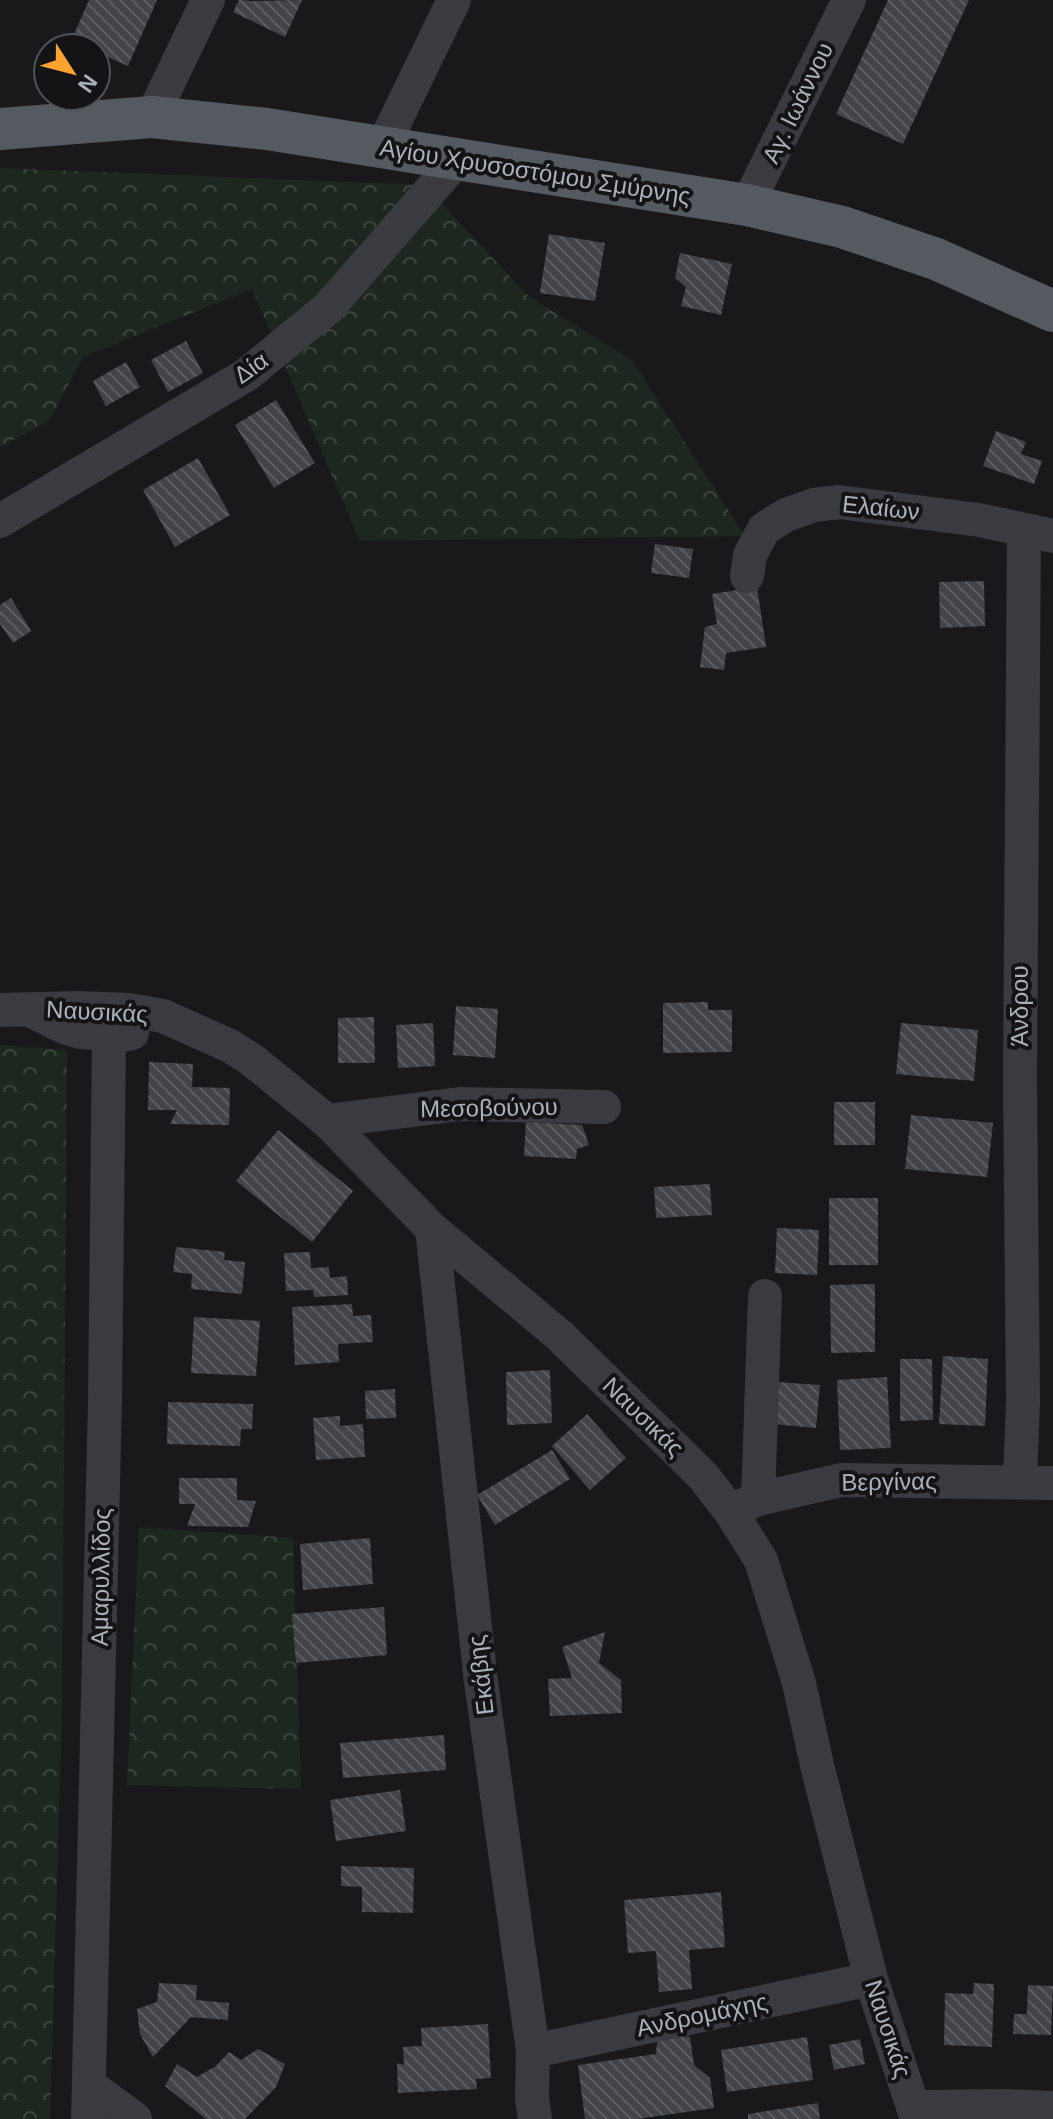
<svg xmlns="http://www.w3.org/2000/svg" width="1053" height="2119" font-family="Helvetica,sans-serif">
  <defs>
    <pattern id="forest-crowns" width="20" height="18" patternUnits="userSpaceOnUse" patternTransform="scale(2)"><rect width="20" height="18" fill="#1e271f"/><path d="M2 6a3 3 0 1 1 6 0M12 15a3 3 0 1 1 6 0" fill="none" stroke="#3c443e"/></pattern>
    <pattern id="building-back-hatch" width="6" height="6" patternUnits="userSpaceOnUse" patternTransform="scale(2)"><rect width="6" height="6" fill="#434448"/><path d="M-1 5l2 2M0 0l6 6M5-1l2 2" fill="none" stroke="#5b5d60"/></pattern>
  </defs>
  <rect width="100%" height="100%" fill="#19191b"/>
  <!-- forest -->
  <path fill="url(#forest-crowns)" d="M0,168L425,185L528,296L632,360L745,536L360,541L252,289L83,357L49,421L0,447Z
    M0,1045L67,1050L62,1713L50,2119H0Z
    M139,1527L293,1538L301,1789L127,1785Z"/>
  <!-- building -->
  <path fill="url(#building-back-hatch)" d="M89,0H157L128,66L96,52V48H87L71,41Z
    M239,0L251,1L302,0L285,37L233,12Z
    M888,0H969L903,144L836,114Z
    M549,234L605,243L595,301L540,293Z
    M680,253L732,264L721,315L681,306L686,287L675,278Z
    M186,341L203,373L168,392L151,360Z
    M126,362L140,387L106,406L93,381Z
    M276,400L315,463L274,488L235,425Z
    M996,431L1026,442L1021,454L1042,461L1034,484L983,466Z
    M198,458L230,515L175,547L143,490Z
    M655,544L693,549L689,578L651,573Z
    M984,581L985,626L940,628L939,582Z
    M757,587L766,647L726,653L724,670L700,667L705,627L717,624L712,594Z
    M11,598L31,631L13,643L0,624V605Z
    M708,1002V1010H732V1052L663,1053V1003Z
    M456,1006L498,1009L495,1058L453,1055Z
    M374,1017L375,1063H338V1018Z
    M433,1023L435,1066L398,1068L396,1025Z
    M901,1023L978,1030L974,1081L896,1074Z
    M149,1062L193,1064L192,1087L230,1088L229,1125L170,1124L177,1110H148Z
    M834,1102H875V1145H834Z
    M911,1115L993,1123L987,1177L905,1169Z
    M526,1122L582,1125L589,1145L577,1149L576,1159L524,1156Z
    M278,1130L353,1191L312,1242L236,1181Z
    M710,1184L712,1215L656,1218L654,1187Z
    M829,1198H878V1265H829Z
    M777,1228L819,1230L817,1275L775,1273Z
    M176,1247L225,1252L224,1260L245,1262L242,1294L191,1289L192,1274L173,1272Z
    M310,1252L311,1268L329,1267L330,1278L347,1276L348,1295L314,1297L313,1290L286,1291L284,1253Z
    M875,1284V1352L831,1353L830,1285Z
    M352,1304L353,1316L371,1315L373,1342L338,1344L339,1362L295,1365L292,1307Z
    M194,1317L260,1321L256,1376L191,1373Z
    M943,1356L988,1359L985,1426L939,1424Z
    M900,1359H932L933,1420L900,1421Z
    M550,1370L552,1423L507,1425L506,1372Z
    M887,1377L891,1448L840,1450L837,1380Z
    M777,1382L820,1385L816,1428L773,1424Z
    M395,1389L396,1418L366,1419L365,1391Z
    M168,1402L253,1404L252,1429H241L240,1446L167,1444Z
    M587,1414L626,1458L590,1490L552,1446Z
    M340,1416V1426L363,1424L365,1457L316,1460L313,1418Z
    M552,1450L570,1479L495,1525L477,1495Z
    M179,1478H237V1500L256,1501L248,1527L187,1526L195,1504H179Z
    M370,1538L373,1584L303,1590L300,1544Z
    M384,1607L387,1655L296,1663L292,1614Z
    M605,1632L599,1663L621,1680L622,1713L550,1716L548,1679L572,1678L562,1647Z
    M444,1735L446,1770L343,1778L340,1743Z
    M400,1790L406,1831L336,1841L330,1800Z
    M341,1866L414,1868L413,1913L362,1912V1887L341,1886Z
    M721,1892L725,1947L689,1950L692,1989L659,1992L656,1951L628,1953L624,1900Z
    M159,1983L197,1985L196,2000L229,2003L228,2020L191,2017L153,2057L140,2034L137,2009L157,2002Z
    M974,1983L994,1984L992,2047L944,2045L945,1993L973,1994Z
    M1028,1985L1053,1986L1051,2035L1013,2034L1014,2014H1027Z
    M488,2024L491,2078L476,2079L477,2089L398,2093L397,2063L404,2065L403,2047L422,2046L421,2028Z
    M658,2033L690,2037L694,2065L710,2078L714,2108L637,2119H585L578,2065L656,2054Z
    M807,2037L813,2080L727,2092L721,2050Z
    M860,2039L865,2064L834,2070L829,2045Z
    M258,2049L285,2064L276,2087L245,2119H206L165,2086L177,2064L197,2077L216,2066L229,2052L241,2060Z
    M818,2103L820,2119H748V2114Z"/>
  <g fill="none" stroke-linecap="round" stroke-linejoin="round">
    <!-- minor -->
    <path stroke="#3a3b40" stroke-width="34" d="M152,117L208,0
      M382,148L454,0
      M747,205L849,0
      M0,521L246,375L328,308L457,160
      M747,576L750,555L764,529L786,515L814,505L839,502L979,520L1053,536
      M0,1010L78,1008L129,1010L163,1016L230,1046L252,1060L327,1121L432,1229L559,1335L703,1476L730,1511L761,1560L799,1683L817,1765L871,1979L917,2119
      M34,1012L64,1027L80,1032L122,1035L132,1033
      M327,1121L460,1104L604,1107
      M432,1229L481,1682L533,2051L532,2098L535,2119
      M1020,1481L1023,1402L1020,1079L1024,530
      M758,1499L765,1296
      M730,1511L758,1499L841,1480L1053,1483
      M533,2051L871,1979
      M89,2085L135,2119
      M914,2107L1009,2106L1053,2108
      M88,2119L105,1400L109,1034"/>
    <!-- major -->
    <path stroke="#555960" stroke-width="42" d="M0,129L152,117L267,129L747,205L842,227L936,259L1053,311"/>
  </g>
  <g text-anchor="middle" stroke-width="8" stroke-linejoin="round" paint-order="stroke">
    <!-- street labels -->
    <g font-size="24" fill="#abb1bb" stroke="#141416">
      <text transform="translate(798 103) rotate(-64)" y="8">Αγ. Ιωάννου</text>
      <text transform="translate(535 172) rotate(9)" y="8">Αγίου Χρυσοστόμου Σμύρνης</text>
      <text transform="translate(251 368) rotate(-36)" y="8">Δία</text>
      <text transform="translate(881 508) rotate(6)" y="8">Ελαίων</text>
      <text transform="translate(1020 1006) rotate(-90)" y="8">Άνδρου</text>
      <text transform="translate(97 1012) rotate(3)" y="8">Ναυσικάς</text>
      <text transform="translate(489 1108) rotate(-1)" y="8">Μεσοβούνου</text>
      <text transform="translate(643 1417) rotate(44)" y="8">Ναυσικάς</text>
      <text transform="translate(889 1482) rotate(-1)" y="8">Βεργίνας</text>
      <text transform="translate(101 1577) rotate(-89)" y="8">Αμαρυλλίδος</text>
      <text transform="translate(481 1675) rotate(-97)" y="8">Εκάβης</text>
      <text transform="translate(702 2015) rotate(-12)" y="8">Ανδρομάχης</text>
      <text transform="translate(888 2029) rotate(72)" y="8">Ναυσικάς</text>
    </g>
  </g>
  <!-- north arrow -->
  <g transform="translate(72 72) rotate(126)"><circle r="38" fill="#141416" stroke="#505358" stroke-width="2"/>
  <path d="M0-6L14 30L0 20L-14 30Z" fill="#fca330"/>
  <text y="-12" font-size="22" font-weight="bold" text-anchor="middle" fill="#abb1bb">N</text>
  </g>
</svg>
